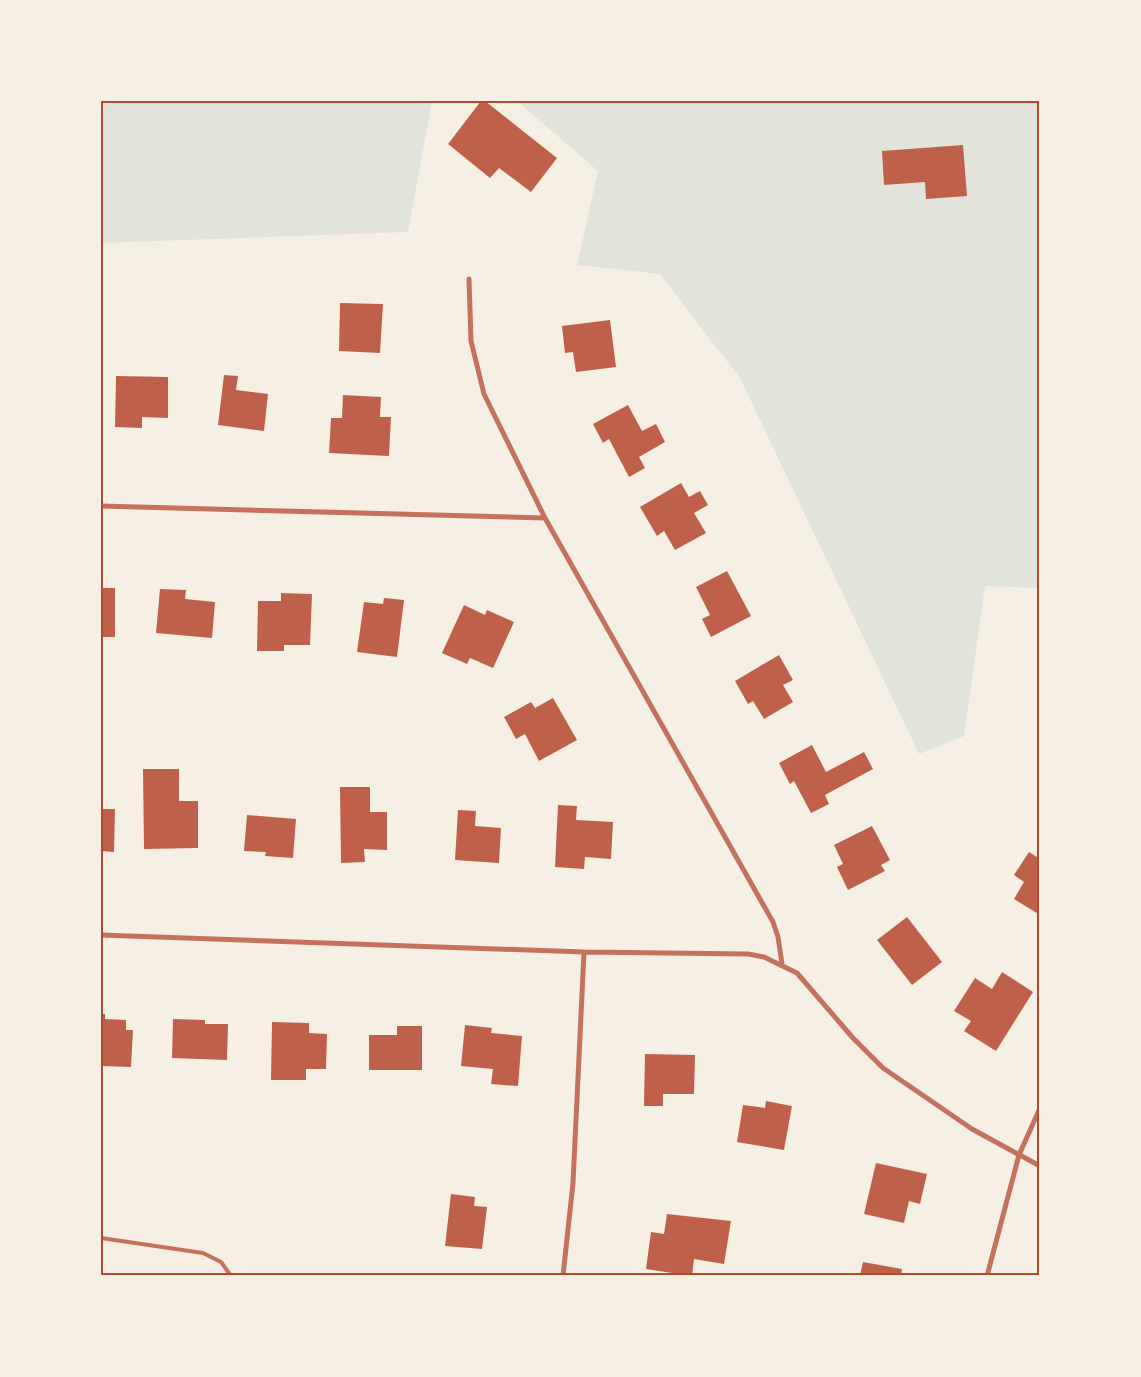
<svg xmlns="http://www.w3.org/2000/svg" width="1141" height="1377" font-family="'Fira Sans',sans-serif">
  <rect width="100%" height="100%" fill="#f6efe4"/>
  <!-- green -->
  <path fill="#e2e4dc" d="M101,101H432L408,232L101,243Z
    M517,101H1040V588L985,586L964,736L919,754L740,378L660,274L577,265L598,171Z"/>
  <!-- building -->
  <path fill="#bf614a" d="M481,101H485L557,158L531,192L499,168L490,178L448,144Z
    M963,145L967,196L926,199L925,182L884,185L882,151Z
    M340,303L383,304L380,353L339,351Z
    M610,320L616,367L576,372L573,352L565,353L562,326Z
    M224,375L238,376L236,390L268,394L264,431L218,425Z
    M116,376L168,377V418L142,417V428L115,427Z
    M343,395L381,397L380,417H391L389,456L329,453L331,418H342Z
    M628,405L642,431L656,424L665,442L639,457L645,468L629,477L609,439L603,443L593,424Z
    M681,483L689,497L700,491L708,505L694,513L706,533L675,550L664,531L657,536L640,507Z
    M727,571L751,616L711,637L702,619L710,615L696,587Z
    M101,588H115V637H101Z
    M160,589L186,590L185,599L215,602L212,638L156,633Z
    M281,593L312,594L310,645H284V651H257L258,601H281Z
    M384,598L404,600L397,657L357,652L364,602L383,604Z
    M464,605L485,615L487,610L514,622L493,668L470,658L467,664L442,653Z
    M779,655L793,680L783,685L793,702L764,719L753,701L748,704L735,681Z
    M553,698L577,740L539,761L525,734L516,739L504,717L531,702L535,708Z
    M812,745L826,772L864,752L873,769L825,795L829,804L811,813L794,781L790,784L779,763Z
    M143,769H179V801H198V848L144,849Z
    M340,787H370V812H387V850L364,849L365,862L341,863Z
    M558,805L577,806L576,820L613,822L611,859L585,857L584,869L555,867Z
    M101,809H115L114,852L101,851Z
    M458,810L476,811L475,826L501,828L499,863L455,860Z
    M247,815L296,819L293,858L265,856L266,852L244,851Z
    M872,826L890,860L881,865L885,871L848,890L837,867L843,864L834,845Z
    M1029,852L1040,859V915L1014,899L1024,882L1014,875Z
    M907,917L942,962L912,985L877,940Z
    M1002,972L1033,992L996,1051L964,1031L971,1021L954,1011L975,978L992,989Z
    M101,1014H105V1019L126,1020V1030H133L131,1067L101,1066Z
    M173,1019L205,1020V1024H228L227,1060L172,1058Z
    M272,1022L309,1023V1033L327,1034L326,1069H306V1080H271Z
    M465,1025L492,1028L491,1033L522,1036L518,1086L491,1084L493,1069L461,1066Z
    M397,1026H422V1070H369V1035H397Z
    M645,1054L695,1055L694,1094H663V1106H644Z
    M766,1101L792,1106L784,1150L737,1142L743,1105L765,1108Z
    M876,1163L927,1174L920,1204L909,1201L904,1223L864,1214Z
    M451,1194L475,1197L474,1206L487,1207L482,1249L445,1246Z
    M667,1214L731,1221L724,1264L694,1259L692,1276L646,1269L651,1232L664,1234Z
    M863,1262L902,1269L901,1276H860Z"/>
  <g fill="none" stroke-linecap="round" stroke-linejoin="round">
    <!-- service -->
    <path stroke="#c5725c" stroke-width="4" d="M101,1238L203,1253L221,1262L231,1276"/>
    <!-- minor -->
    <path stroke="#c5725c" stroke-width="5" d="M469,279L471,341L484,394L545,518L773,922L778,937L782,964
      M101,506L545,518
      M101,935L584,952L748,954L764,957L797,973L853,1038L883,1068L972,1129L1040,1166
      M563,1276L573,1183L584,952
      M987,1276L1019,1155L1040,1108"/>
  </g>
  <!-- border -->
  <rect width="1141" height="1377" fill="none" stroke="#f6efe4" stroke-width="205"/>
  <rect x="102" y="102" width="936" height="1172" fill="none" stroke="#b5482f" stroke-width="2"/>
</svg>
